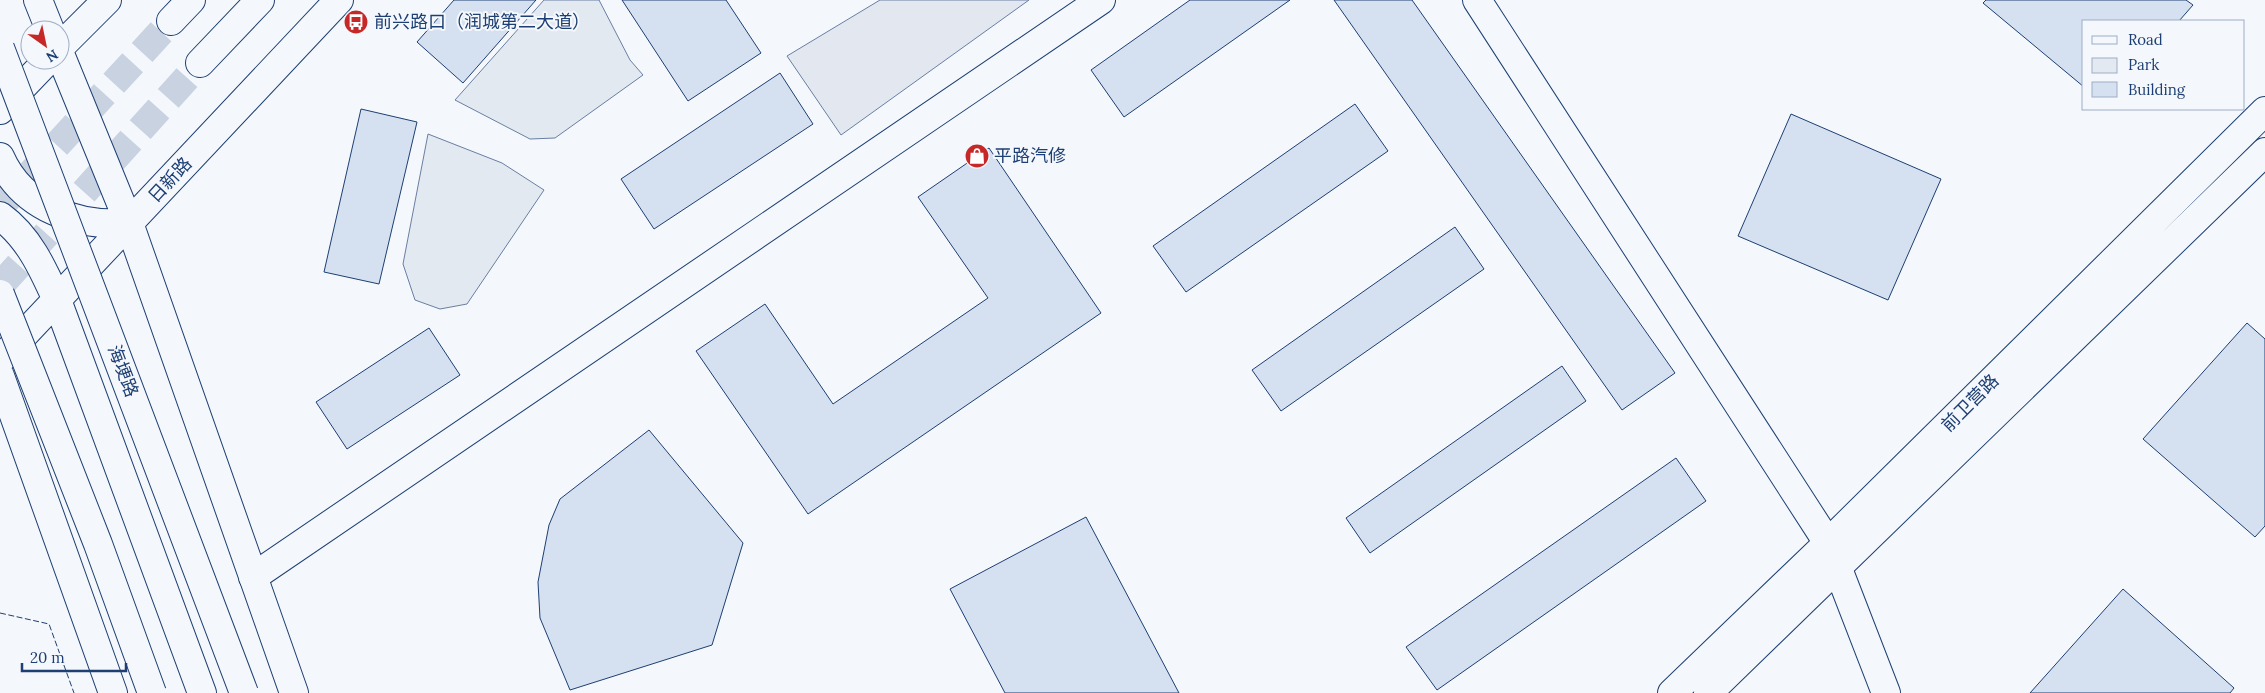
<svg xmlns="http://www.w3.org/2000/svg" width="2265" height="693" font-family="Lora,'Noto Sans SC',serif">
  <rect width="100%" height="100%" fill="#f4f7fb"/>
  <!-- green -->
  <path fill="#e3e9f0" stroke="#687fa3" d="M544,0H599L630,60L643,75L555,138L530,139L455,100Z
    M428,134L502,163L544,190L467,304L440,309L415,300L403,264Z"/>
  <!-- parking -->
  <path fill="#e3e8f0" stroke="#687fa3" d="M880,0H1029L841,135L787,56Z"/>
  <!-- building -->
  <path fill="#d5e0f0" stroke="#1d3f73" d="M454,0H536L463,83L417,42Z
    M622,0H726L761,53L688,101Z
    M1190,0H1290L1124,117L1091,70Z
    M1334,0H1412L1675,373L1622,410Z
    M1986,0H2186L2193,5L2179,21H2084V87L1983,3Z
    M780,73L813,124L654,229L621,179Z
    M1355,104L1388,151L1186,292L1153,246Z
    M361,109L417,122L379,284L324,272Z
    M1791,114L1941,179L1888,300L1738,236Z
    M989,148L1101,313L808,514L696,351L765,304L833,404L988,298L918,197Z
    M1455,227L1484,269L1281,411L1252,370Z
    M2247,323L2265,339V526L2255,537L2143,439Z
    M429,328L460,375L347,449L316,402Z
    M1562,366L1586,401L1370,553L1346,518Z
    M649,430L743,543L712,645L570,690L540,618L538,582L549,525L560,499Z
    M1676,458L1706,501L1437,690L1406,647Z
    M1086,517L1179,693H1005L950,589Z
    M2123,589L2234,688L2230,693H2030Z"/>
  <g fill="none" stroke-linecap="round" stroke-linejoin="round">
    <!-- secondary-tunnel -->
    <path stroke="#c9d2e0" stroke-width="28" stroke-dasharray="28 14" stroke-linecap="butt" d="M0,207L171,21
      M0,286L200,63"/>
    <defs>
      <path id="street" d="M1477,0L1828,543L1886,693
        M253,577L1101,0"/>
      <path id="secondary" d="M38,0L50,30
        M171,21L191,0
        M60,47L107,0
        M60,54L129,223L294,693
        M200,63L260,0
        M0,110L48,60
        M0,157C22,208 78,227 129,223
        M0,216C29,237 43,269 57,300L202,693
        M0,360L339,0
        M0,376L113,693
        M1672,693L1828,543L2265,111
        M1708,693L2265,152"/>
    </defs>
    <!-- street casing -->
    <use href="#street" stroke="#1d3f73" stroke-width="30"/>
    <!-- secondary casing -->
    <use href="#secondary" stroke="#1d3f73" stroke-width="30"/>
    <!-- street -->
    <use href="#street" stroke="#f4f7fb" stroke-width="28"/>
    <!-- secondary -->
    <use href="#secondary" stroke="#f4f7fb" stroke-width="28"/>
    <defs>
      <path id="secondary-bridge" d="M0,48L244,693
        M0,294L98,544L152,693"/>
    </defs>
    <!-- secondary-bridge casing -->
    <use href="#secondary-bridge" stroke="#1d3f73" stroke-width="30" stroke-linecap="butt"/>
    <!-- secondary-bridge -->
    <use href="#secondary-bridge" stroke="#f4f7fb" stroke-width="28"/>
    <!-- fence -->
    <path stroke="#1d3f73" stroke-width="1" stroke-dasharray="6 2.5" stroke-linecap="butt" d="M0,613L49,624L74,693"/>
  </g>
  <!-- icons -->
  <defs>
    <symbol id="bus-disc" viewBox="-11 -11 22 22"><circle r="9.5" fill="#c62828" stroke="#f4f7fb"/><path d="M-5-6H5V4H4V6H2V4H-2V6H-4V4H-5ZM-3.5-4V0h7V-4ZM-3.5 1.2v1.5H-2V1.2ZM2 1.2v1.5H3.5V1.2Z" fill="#fff"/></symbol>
    <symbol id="shop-disc" viewBox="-11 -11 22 22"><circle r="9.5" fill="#c62828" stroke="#f4f7fb"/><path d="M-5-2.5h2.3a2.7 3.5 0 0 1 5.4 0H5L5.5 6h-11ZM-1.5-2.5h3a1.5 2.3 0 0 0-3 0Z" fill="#fff"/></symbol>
  </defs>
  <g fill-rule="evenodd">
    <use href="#bus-disc" x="342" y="8" width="28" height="28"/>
    <use href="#shop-disc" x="963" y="142" width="28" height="28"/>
  </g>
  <g text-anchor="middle" stroke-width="4" stroke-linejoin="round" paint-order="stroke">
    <!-- poi labels -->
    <g font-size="18" fill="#1d3f73" stroke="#f4f7fb" text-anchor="start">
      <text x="374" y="28">前兴路口（润城第二大道）</text>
      <text x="994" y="162">平路汽修</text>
    </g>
    <!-- street labels -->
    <g font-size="18" fill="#1d3f73" stroke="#f4f7fb">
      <text transform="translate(170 180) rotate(-47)" y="6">日新路</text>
      <text transform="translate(123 371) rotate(69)" y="6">海埂路</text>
      <text transform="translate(1970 403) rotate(-45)" y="6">前卫营路</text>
    </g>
  </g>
  <!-- legend -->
  <rect x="2082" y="20" width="162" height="90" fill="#f4f7fb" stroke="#9eadc5"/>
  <rect x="2092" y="36" width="25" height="8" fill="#f4f7fb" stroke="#9eadc5"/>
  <text x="2128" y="45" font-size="15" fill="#1d3f73">Road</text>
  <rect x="2092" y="58" width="25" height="15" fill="#e3e9f0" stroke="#9eadc5"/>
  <text x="2128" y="70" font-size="15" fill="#1d3f73">Park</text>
  <rect x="2092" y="82" width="25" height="15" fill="#d5e0f0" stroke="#9eadc5"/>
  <text x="2128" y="95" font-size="15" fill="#1d3f73">Building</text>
  <!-- north arrow -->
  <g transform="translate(45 45) rotate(147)"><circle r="24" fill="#f4f7fb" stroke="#9eadc5"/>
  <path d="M0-4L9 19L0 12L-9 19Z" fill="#c62828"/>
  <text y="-8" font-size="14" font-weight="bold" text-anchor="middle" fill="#1d3f73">N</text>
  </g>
  <!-- scale -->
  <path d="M22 663v8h104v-8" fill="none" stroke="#1d3f73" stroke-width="2.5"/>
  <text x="30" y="663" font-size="15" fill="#1d3f73" stroke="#f4f7fb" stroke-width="4" paint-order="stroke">20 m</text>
</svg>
